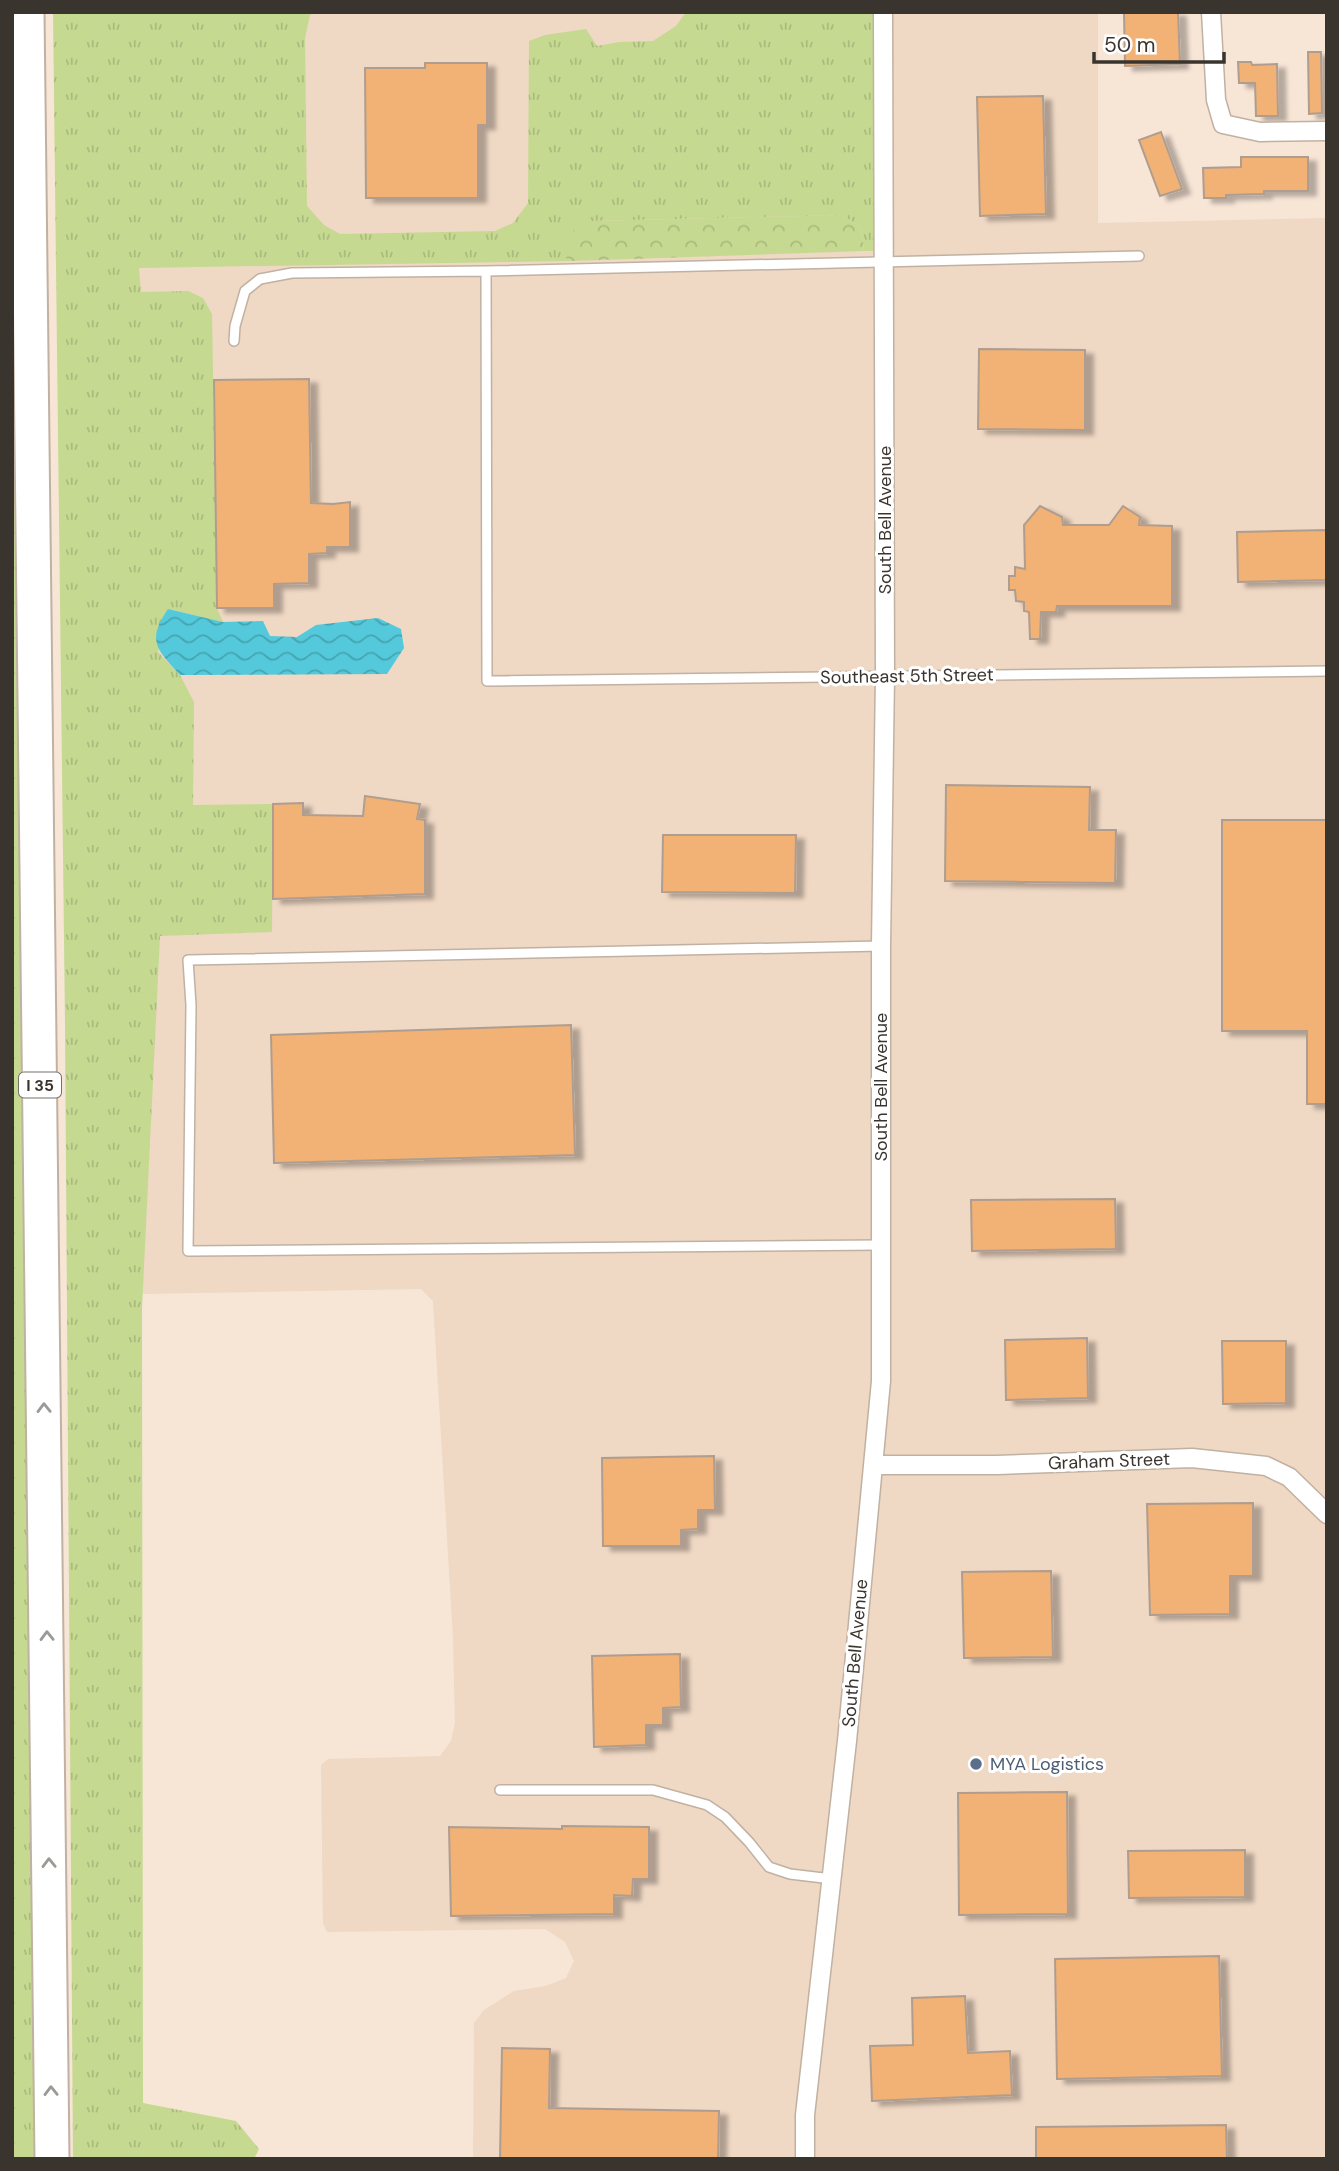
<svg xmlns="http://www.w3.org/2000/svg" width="1339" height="2171" font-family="'DM Sans',sans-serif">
  <defs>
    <pattern id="grass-tufts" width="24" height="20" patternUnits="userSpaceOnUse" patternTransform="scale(1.75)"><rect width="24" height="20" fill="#c5d991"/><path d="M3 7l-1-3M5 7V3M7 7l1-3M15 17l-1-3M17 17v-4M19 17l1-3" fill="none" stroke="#aabb7d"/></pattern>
    <pattern id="forest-crowns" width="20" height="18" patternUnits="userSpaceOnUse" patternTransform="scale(1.75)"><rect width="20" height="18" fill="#c5d991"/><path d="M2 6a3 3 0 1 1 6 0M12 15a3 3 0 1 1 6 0" fill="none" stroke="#aabb7d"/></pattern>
    <pattern id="water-waves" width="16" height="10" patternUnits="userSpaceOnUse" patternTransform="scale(1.75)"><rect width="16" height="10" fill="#53c9db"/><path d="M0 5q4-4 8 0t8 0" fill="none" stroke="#46a4b2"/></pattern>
    <filter id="shadow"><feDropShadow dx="8" dy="4.5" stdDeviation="2" flood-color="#0004"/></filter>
  </defs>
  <rect width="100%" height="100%" fill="#f7e5d6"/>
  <!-- built -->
  <path fill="#efd8c4" d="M130,12H1098V223L1327,218V2159H473L474,2023L484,2010L514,1991L546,1986L566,1978L574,1961L565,1942L545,1929L327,1932L323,1923L321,1765L328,1759L440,1756L451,1741L455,1723L453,1638L433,1301L421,1289L143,1294Z"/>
  <!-- grass -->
  <path fill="url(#grass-tufts)" d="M12,12L37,2159H12Z
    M53,12H314L310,15L305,38L307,206L324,225L340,234L495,231L513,223L528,203L529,41L545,35L586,29L597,46L619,42L653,41L676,26L686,12H873L878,251H864L861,227L842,215L591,221L564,256L570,261L139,268L141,292L188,291L203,298L212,314L217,608L223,622L168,609L158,652L180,675L194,702L193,805L273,804L272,932L160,936L142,1308L143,2103L236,2121L259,2149L254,2159H73L65,1024Z"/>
  <!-- forest -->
  <path fill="url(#forest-crowns)" d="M842,215L861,227L864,251L570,261L564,256L562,237L591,221Z"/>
  <!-- water -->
  <path fill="url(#water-waves)" d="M168,609L223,622L263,621L270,636L297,637L316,625L378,618L401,629L404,648L387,674L180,675C157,650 146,641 168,609Z"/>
  <!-- building -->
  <path fill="#f2b175" stroke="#af9e90" stroke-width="2" filter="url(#shadow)" d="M1124,12H1178L1180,64L1125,66Z
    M1308,52H1321L1322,113L1309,114Z
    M1238,62H1251L1252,65L1277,64L1278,116H1256L1255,83H1239Z
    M425,63H487V125H478V198H366L365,68H425Z
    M1043,96L1046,214L980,216L977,97Z
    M1161,132L1182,189L1160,196L1139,140Z
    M1241,157H1308V191H1264V194L1226,195V198H1204L1203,168L1241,167Z
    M979,349L1085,350V430L978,429Z
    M309,379L311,503L333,504L350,502V547H327V553L309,554V583L274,584V608H217L214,380Z
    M1040,506L1062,517L1063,525H1109L1123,506L1140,517L1139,525L1172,526V606H1057L1056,612H1041L1040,639H1030L1029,612L1024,611V602L1016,601L1015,590H1009V576H1015V567L1025,569L1024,525Z
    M1327,530V580L1238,582L1237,532Z
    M946,785L1090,787L1089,830H1116L1115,883L945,881Z
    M365,796L420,804L417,819L425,820V894L273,899V804L303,803V815L363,816Z
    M1222,820H1327V1104H1307V1031H1222Z
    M663,835H796L795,893L662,892Z
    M571,1025L575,1155L274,1163L271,1035Z
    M1115,1199L1116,1249L972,1251L971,1200Z
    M1087,1338L1088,1398L1006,1400L1005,1340Z
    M1222,1341H1286V1403L1223,1404Z
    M714,1456L715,1510H698V1529L681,1530V1546H603L602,1458Z
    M1253,1503V1576H1230V1614L1150,1615L1147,1504Z
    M1051,1571L1053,1657L964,1658L962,1572Z
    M680,1654L681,1707L663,1708V1725H646V1745L594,1747L592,1656Z
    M1067,1792L1068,1914L959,1915L958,1793Z
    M562,1826L649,1827V1879H633L632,1896L614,1895V1914L451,1916L449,1827L562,1829Z
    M1245,1850V1897L1129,1898L1128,1851Z
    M1219,1956L1222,2076L1057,2079L1055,1959Z
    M965,1996L968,2053L1010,2051L1012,2095L872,2101L870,2046L913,2045L912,1998Z
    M502,2048L550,2049L549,2108L719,2111L718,2159H500Z
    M1226,2125L1227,2159H1036V2127Z"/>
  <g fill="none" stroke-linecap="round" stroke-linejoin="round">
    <defs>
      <path id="lane" d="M486,271L487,681L1327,671
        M234,341L235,326L245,291L260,279L292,273L486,271L1139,256
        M881,1245L188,1251L191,1005L188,960L881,946
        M500,1790H653L707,1805L725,1817L749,1842L769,1867L790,1874L832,1879"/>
      <path id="street" d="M1211,12L1216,100L1223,124L1260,132L1327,131
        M873,1465H997L1192,1458L1266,1466L1289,1477L1327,1514
        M805,2159V2115L847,1741L881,1381V946L885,676L883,12"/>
      <path id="highway" d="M27,12L52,2159"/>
    </defs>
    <!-- lane casing -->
    <use href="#lane" stroke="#c1b1a2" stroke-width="12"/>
    <!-- street casing -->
    <use href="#street" stroke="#c1b1a2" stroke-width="21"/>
    <!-- highway casing -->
    <use href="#highway" stroke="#c1b1a2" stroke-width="37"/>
    <!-- lane -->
    <use href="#lane" stroke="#fff" stroke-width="9"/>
    <!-- street -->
    <use href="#street" stroke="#fff" stroke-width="18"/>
    <!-- highway -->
    <use href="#highway" stroke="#fff" stroke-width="33"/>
  </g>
  <!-- one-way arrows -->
  <defs><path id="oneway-chevron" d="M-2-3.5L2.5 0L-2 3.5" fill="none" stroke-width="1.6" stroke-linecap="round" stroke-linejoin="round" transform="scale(1.75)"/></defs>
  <g stroke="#9c9a96">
    <use href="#oneway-chevron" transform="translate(44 1408) rotate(-91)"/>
    <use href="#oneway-chevron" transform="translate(47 1636) rotate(-91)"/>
    <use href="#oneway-chevron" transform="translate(49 1863) rotate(-91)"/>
    <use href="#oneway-chevron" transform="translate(51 2091) rotate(-91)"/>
  </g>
  <!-- markers -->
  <circle fill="#5c6f8a" stroke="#fff" stroke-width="2.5" cx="976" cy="1764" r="7"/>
  <g text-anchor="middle" stroke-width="6" stroke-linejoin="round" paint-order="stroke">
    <!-- shield labels -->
    <rect fill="#fff" stroke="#75716d" stroke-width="2" x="19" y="1072.5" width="42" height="25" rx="5"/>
    <g font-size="16" font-weight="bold" fill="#3a342e">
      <text x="40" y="1091">I 35</text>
    </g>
    <!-- street labels -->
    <g font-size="18" fill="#3a342e" stroke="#fff">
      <text transform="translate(885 520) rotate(-90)" y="6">South Bell Avenue</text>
      <text transform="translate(907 676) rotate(-1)" y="6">Southeast 5th Street</text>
      <text transform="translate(881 1087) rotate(-90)" y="6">South Bell Avenue</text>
      <text transform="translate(1109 1461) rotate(-2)" y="6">Graham Street</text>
      <text transform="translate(855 1653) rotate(-85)" y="6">South Bell Avenue</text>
    </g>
    <!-- service labels -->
    <g font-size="18" fill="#4e5e75" stroke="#fff" text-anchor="start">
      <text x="990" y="1770">MYA Logistics</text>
    </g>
  </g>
  <!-- border -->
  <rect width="1339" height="2171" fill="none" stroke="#3a342e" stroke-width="28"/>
  <!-- scale -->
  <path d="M1094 52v10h130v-10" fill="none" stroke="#3a342e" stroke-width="3.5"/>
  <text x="1104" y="52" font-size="21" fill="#3a342e" stroke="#ffffff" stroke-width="5" paint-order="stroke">50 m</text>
</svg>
